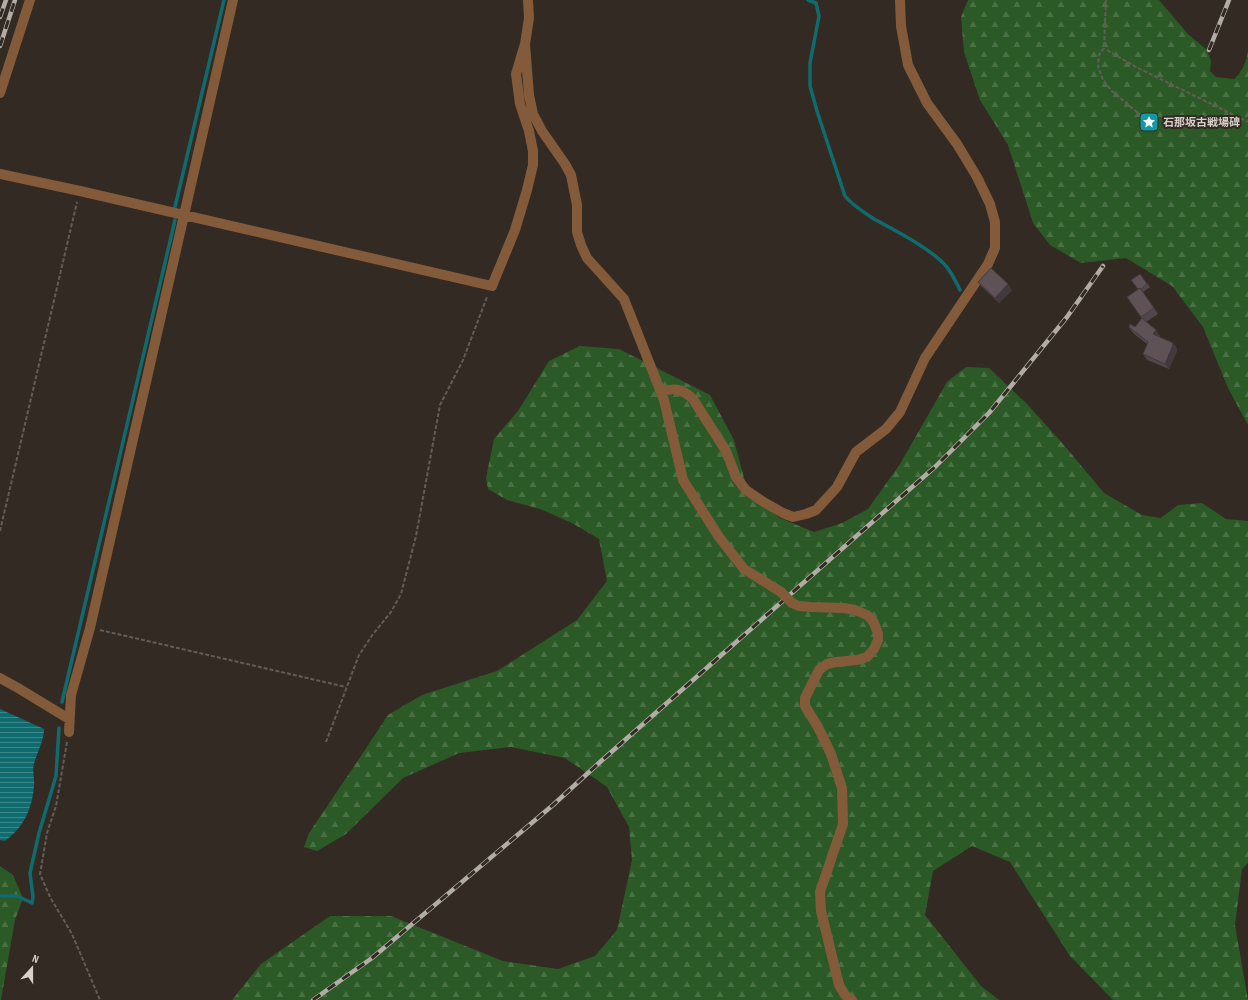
<svg xmlns="http://www.w3.org/2000/svg" width="1248" height="1000" font-family="'Sofia Sans Condensed','Noto Sans JP',sans-serif">
  <defs>
    <pattern id="forest-firs" width="22" height="20" patternUnits="userSpaceOnUse"><rect width="22" height="20" fill="#2b5a26"/><path d="M5 1l3.5 6h-7zM16 11l3.5 6h-7z" fill="#497144"/></pattern>
    <pattern id="water-rules" width="6" height="5" patternUnits="userSpaceOnUse"><rect width="6" height="5" fill="#106b6f"/><path d="M0 2.5h6" fill="none" stroke="#3d8689"/></pattern>
  </defs>
  <rect width="100%" height="100%" fill="#332a23"/>
  <!-- forest -->
  <path fill="url(#forest-firs)" d="M968,0H1159L1188,34L1207,50L1211,61L1210,71L1216,77L1234,79C1243,71 1246,62 1248,51V425L1228,388L1203,327L1172,286L1126,258L1081,263L1050,245L1033,223L1008,145L980,100L964,52L961,17Z
    M580,346L619,349L710,395L734,440L748,493L780,518L814,532L842,523L868,509L900,464L947,382L966,367L989,368L1027,404L1064,445L1104,493L1142,515L1161,518L1178,505L1202,503L1226,519L1248,521V863L1242,869L1235,925L1248,1000H1113L1070,956L1010,862L972,846L933,871L925,915L981,986L999,1000H232L261,964L330,916H391L503,961L558,969L595,956L617,930L632,860L629,827L607,787L565,758L511,747L459,753L403,778L346,834L317,851L304,847L309,833L355,765L388,715L422,695L497,671L577,620L607,581L599,539L572,523L540,509L507,500L488,489L486,478L494,439L518,411L549,361Z
    M0,866L13,875L23,898L15,920L1,1000H0Z"/>
  <!-- water -->
  <path fill="url(#water-rules)" d="M0,709L44,729C44,741 37,752 34,764C32,771 35,779 34,786C32,809 24,827 5,841L0,840Z"/>
  <g fill="none" stroke-linecap="round" stroke-linejoin="round">
    <!-- stream -->
    <path stroke="#106b6f" stroke-width="3.5" d="M808,0L816,3L819,16L810,63V86L817,111L845,196C853,206 864,212 874,219C896,231 930,248 946,266C952,273 956,282 960,290
      M175,207L224,0
      M62,702L175,220
      M0,896H17L32,903L33,897L30,873L39,833L56,776L59,728"/>
    <!-- path -->
    <path stroke="#645c56" stroke-width="2" stroke-dasharray="4 2" stroke-linecap="butt" d="M1106,0L1104,48L1099,55L1098,66L1103,80L1112,91L1145,119
      M1107,50L1136,67L1248,122
      M0,531L77,202
      M100,630L346,687
      M67,742L56,806L47,833L40,874L50,897L72,934L100,1000
      M326,742L359,655L373,634L391,612L401,594L416,536L440,405L463,360L487,297"/>
    <!-- minor -->
    <path stroke="#835b3a" stroke-width="10" d="M528,0L529,18L525,44L529,95L533,114L542,131L565,164L571,175L577,205V232L581,245L587,258L624,299L664,400L683,480L719,537L744,569L781,592
      M0,93L30,0
      M0,174L80,191L492,286L515,230L527,190L533,165V151L529,131L520,104L516,74L525,44
      M660,391C675,388 681,388 693,399L726,451L736,477L746,490L762,501L783,513L793,517L806,514L816,510L837,487L856,452L886,429L900,412L925,358L988,264L995,248V222L990,204L977,177L957,144L927,103L908,65L901,26L900,0
      M792,603L799,606L811,607L844,608L855,610L867,615L873,621L876,628L878,634V640L874,649L867,657L857,660L836,662L827,664L819,670L805,698V706L818,727L831,754L842,788L843,824L820,892L821,911L839,985L845,995L852,1000
      M0,678L18,688L69,719
      M69,732L71,695L90,628L233,0"/>
    <defs>
      <path id="rail" d="M0,17L6,0
        M0,46L15,0
        M1209,50L1229,0
        M313,1000L372,958L553,805L600,762L936,466L989,413L1067,317L1103,266"/>
    </defs>
    <!-- rail casing -->
    <use href="#rail" stroke="#b2aca6" stroke-width="4.5"/>
    <!-- rail -->
    <use href="#rail" stroke="#332a23" stroke-width="3" stroke-dasharray="9" stroke-linecap="butt"/>
    <!-- minor-bridge -->
    <path stroke="#835b3a" stroke-width="10" d="M781,592L792,603"/>
  </g>
  <!-- wall -->
  <path fill="#51474b" d="M1140,274L1150,287L1143,292L1158,314L1146,322L1160,336L1159,337L1173,343L1177,349L1176,350L1177,351L1169,369L1147,360L1143,354L1147,344L1133,333L1129,327H1135L1142,319L1127,297L1138,289Z
    M978,282L1012,290L999,303L982,287Z"/>
  <!-- shaded-wall -->
  <path fill="#42393d" d="M1008,284L1012,290L999,303L995,298Z
    M1156,330L1160,336L1157,340L1153,334Z
    M1173,343L1177,349L1176,350L1177,351L1169,369L1165,364Z"/>
  <!-- building -->
  <path fill="#5e5257" stroke="#42393d" d="M991,268L1008,284L995,298L978,282Z
    M1140,274L1147,284L1141,289L1140,288L1138,289L1131,280Z
    M1140,288L1154,308L1141,317L1127,297Z
    M1142,318L1156,330L1153,334L1173,343L1172,345H1173L1165,364L1143,354L1148,342L1129,327L1130,324L1135,327Z"/>
  <!-- icons -->
  <defs>
    <symbol id="sight-square" viewBox="-11 -11 22 22"><rect x="-9" y="-9" width="18" height="18" rx="4" fill="#0f9aa8" stroke="#332a23"/><path d="M0-6L1.8-2.2L6-1.7L2.9 1.2L3.7 5.4L0 3.3L-3.7 5.4L-2.9 1.2L-6-1.7L-1.8-2.2Z" fill="#fff"/></symbol>
  </defs>
  <g fill-rule="evenodd">
    <use href="#sight-square" x="1138" y="111" width="22" height="22"/>
  </g>
  <g text-anchor="middle" stroke-width="4" stroke-linejoin="round" paint-order="stroke">
    <!-- poi labels -->
    <g font-size="11" font-weight="bold" fill="#d7d1cc" stroke="#332a23" text-anchor="start">
      <text x="1163" y="126">石那坂古戦場碑</text>
    </g>
  </g>
  <!-- north arrow -->
  <g transform="translate(32 968) rotate(21)" stroke="#332a23" stroke-width="3" paint-order="stroke">
  <path d="M0-3L7 15L0 10L-7 15Z" fill="#d7d1cc"/>
  <text y="-6" font-size="11" font-weight="bold" text-anchor="middle" fill="#d7d1cc">N</text>
  </g>
</svg>
